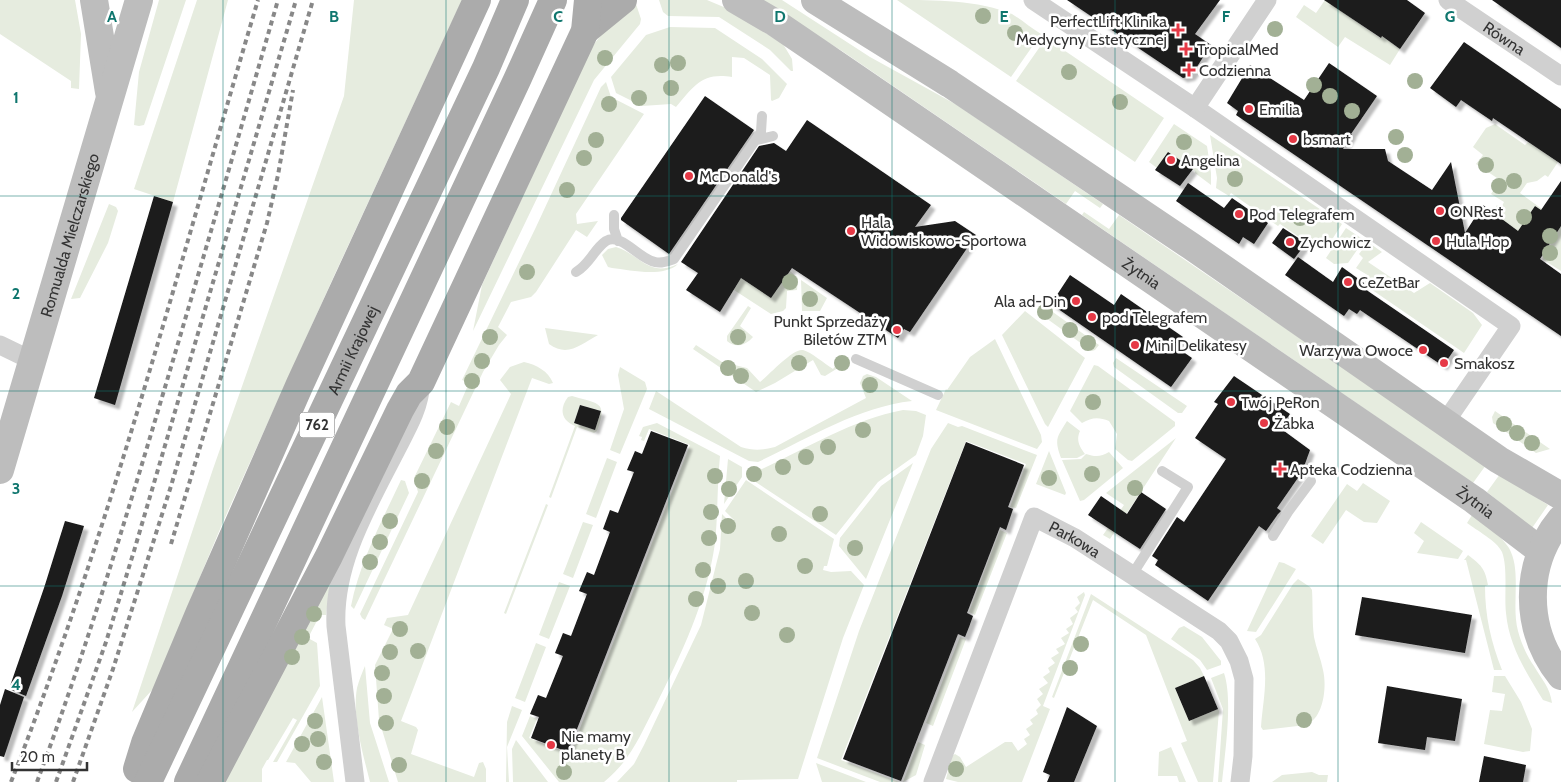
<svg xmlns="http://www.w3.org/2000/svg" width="1561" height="782" font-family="Cabin,sans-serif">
  <defs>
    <filter id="shadow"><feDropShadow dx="4.5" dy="4.5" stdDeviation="1" flood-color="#0004"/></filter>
  </defs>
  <rect width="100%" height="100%" fill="#fff"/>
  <!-- green -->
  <path fill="#e6ecdf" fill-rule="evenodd" d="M0,0H75L81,34L79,89L71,88V81L0,34Z
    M159,0H186L144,125L139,126L134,125L139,72Z
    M197,0H228L173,202L134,189Z
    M354,0H462L334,276L223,522L153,689L132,712L213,469L344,96Z
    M659,0H707L726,8L783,44L792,59L793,71H791L770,50L719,17L668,16L663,12Z
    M761,0H782L870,57L957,105L1103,204L1100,208L1075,191L1066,204L842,51Z
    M897,0C935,0 978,0 1012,14C1022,20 1031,28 1041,34L1011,77Z
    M1325,0L1380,38L1382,36L1400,49L1390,65L1345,37L1338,47L1296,17L1304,5L1316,13Z
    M636,4L641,19L640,24L594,80L473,331L482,285L590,50C603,31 617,16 636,4Z
    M670,27L715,28L762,59L787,84L779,98L772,101L771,100L770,75L744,58L732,57V77C702,72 694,86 676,107L671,104L642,106L616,93L611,77L646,35Z
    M1046,38L1164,118L1135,162L1016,81Z
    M606,82L611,97L644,114L576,214L577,224L598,221L587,237L576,230L536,292L531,297L511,302L498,327L507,335L499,345L483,372L365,620L362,618L360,614L418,492L414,478L451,402L459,406L469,383L462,380L536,227L601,87Z
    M1174,124L1207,146L1211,173V185L1195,173V171L1168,152L1157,168L1149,162Z
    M1495,124L1525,145L1528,142L1558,162L1548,177L1545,175L1537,181L1527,183L1520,193L1542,209L1541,210L1535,206L1527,218L1519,243L1485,227L1497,205L1501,208L1504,202L1491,194L1500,180L1476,164L1483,155L1473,147L1486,128Z
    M1210,135L1342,224L1333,238L1308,245V243L1280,224L1278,226L1231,193L1229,196L1216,188L1217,178Z
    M109,204L116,207L118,211L108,243L80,298L71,299Z
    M1084,212L1109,229L1119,215L1486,465L1473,483L1082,215Z
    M1561,226V271L1542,259Z
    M1346,228L1364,240L1348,263L1334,264L1326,258Z
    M1368,242L1382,252L1368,262L1414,293L1430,283L1473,313L1482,325L1464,353L1365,285L1367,283L1365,282L1369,276L1356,268L1363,258L1359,254Z
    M616,247C641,255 648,278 678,264C663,278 630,270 612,268L608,267L602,255L608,249Z
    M790,271L798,278L797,290L787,291L786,308L783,311L771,314L734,290L741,278L771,297Z
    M801,280L827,298L820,311H802Z
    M1043,305L1099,345L1095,350L1092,351L1089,349L1039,313Z
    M748,306L751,308L740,326L753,337C746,345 736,349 727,341V336Z
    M1025,311L1085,358L1048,427L1045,424L1002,335Z
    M545,328L598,335C581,344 568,358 549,344Z
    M995,339L1041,435L1042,442L1037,449L936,410L946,389L947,390L970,357Z
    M696,345L722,362L747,368L760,382C769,375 793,348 803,350C811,352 825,364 833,369L841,358H846V363L825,376L821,375L813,360L775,383L756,392L693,349Z
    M1116,358L1187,406L1182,413H1178L1114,367L1113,363Z
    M524,362C537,365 548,371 553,383L549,384L532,378L401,721L416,727L418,730L411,754L474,777L479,763L483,762L486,769V782H398L379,720L375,665L393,629L384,625L387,618L408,615L511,394L500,380L510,367Z
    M1094,365L1098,366L1175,422V426L1132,461L1128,460L1115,449L1117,434L1109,421C1099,417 1092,417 1082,423L1070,411Z
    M620,367L645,382L647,389L620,454L610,450L624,409L618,375Z
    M867,374L876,377L912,401C858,407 807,439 758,462L749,461L649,409L656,391L741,447C754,451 763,450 775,447L866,398L860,383L863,376Z
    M572,396C599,404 608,401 597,431L594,433L577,427L551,498L549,497L575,426C561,420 559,409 568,397ZM580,405L601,411L595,430L574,423Z
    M903,410L916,411L926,415L923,436L916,455L878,482L836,535L748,477L752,470L762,469C807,448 854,419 903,410Z
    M1495,411L1550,449L1536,453L1493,423L1492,417Z
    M1067,421L1080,431C1076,440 1079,446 1085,454L1077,458H1061C1054,439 1057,437 1067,421Z
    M657,423L720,456C717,485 718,514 715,543C707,601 681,655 655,707C639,737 631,760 604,782H559L522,736L530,716L537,719L529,738L570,754L690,445L649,429L644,441L641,440L642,437L639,436L643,427Z
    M948,423L958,427L962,426L1037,455L1016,508L1010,507L1026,464L966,441L841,760L899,782H880L817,758L859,631L931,449Z
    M1176,438L1110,539L1103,535L1124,505L1106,493Z
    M1049,451L1066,493L1065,495L1036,484Z
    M1109,452L1123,468L1084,500L1080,501L1062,460L1081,459L1086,454C1095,457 1101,457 1109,452Z
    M607,458L617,462L596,518L586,514Z
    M728,459L742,467V477L724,504Z
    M913,463L866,579L839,546L840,538L881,486Z
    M1500,474L1548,505L1532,528L1487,492Z
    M401,480L405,481L409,493L354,609L351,606C360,561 382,521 401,480Z
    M746,480L834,539L827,566H824L823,570L831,572L851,571L864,585L843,638L798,779L737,780V782H617L634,764L644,745L701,625L720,549L722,514L733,525L734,520L725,511Z
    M1363,483L1390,501L1377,523L1364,522L1346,510L1323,544L1311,536L1347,484L1357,491Z
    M546,504L548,505L506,614L504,613Z
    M1472,515C1484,525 1500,534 1509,548C1522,571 1511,605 1518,631C1521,643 1527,656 1534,666C1542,680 1550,687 1552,703L1543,700C1526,672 1509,646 1506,613C1504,595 1508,568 1502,552C1497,541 1476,530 1467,523Z
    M583,522L593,525L573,578L563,574Z
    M1421,522L1463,551L1458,559L1417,553L1424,541L1414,533Z
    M1000,530L1007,533L975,615L969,612Z
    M1468,555C1481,565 1485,568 1488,585L1485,586C1485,616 1491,642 1502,670H1494L1466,560H1464Z
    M1279,562L1284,563L1296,569L1256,632L1247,631Z
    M1298,579L1310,587L1312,590C1313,606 1312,621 1314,637C1316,648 1321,659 1323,670C1327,686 1324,718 1306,725L1263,730L1261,727C1263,698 1272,665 1255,639L1261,635L1293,584Z
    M559,582L570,586L549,639L539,635Z
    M330,583L326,615H320L308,638L317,643L320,686L277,762H273L297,720L293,718L268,760H267L262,769V782H220Z
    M1084,592L1085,595L1043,706L1050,709L1022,782H958L946,779L952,756L955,754L960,757L966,767L1005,742H1012L1018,751L1027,744L1024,739L1030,735L1026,729L1033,724L1030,720L1038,714L1036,710L1041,705L1037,699L1043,694L1039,689L1048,683L1043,677L1050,672L1048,668L1055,663L1051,658L1059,653L1056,649L1065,644L1061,638L1069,633L1066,629L1073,624L1070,618L1078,612L1075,608L1080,603L1077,597Z
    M1091,594L1193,660L1200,668L1204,676L1175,688L1189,721L1218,709L1219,711L1213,782H1198L1181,743L1187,741L1146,635L1093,600L1054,698L1052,697Z
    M1184,626L1202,637L1221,661V665L1207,670L1200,660L1171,639L1179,628Z
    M960,637L966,639L933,726L926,723Z
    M536,643L546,647L525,702L515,698Z
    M365,666L370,723L389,782H370C363,754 352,717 357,688C359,680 362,673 365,666Z
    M1224,673C1233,699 1225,753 1222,782H1218L1223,709L1211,678Z
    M1494,676H1505L1521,702L1532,729L1530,751L1523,752L1484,744L1490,710L1502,711L1505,694L1492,692Z
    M322,697L334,782H311L295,763L286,762Z
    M512,706L522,710L507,747L509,782H506L507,722Z
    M516,740L548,782H513L512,749Z
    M918,742L925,745L916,775L903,782Z
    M1171,747L1186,782H1179L1177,776H1158L1159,752Z
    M816,763L866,782H822Z
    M1312,772L1319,775H1328L1327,782H1272L1282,775Z"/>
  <!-- building -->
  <path fill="#1a1a1a" filter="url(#shadow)" d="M1067,0H1220L1195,34L1211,45L1191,76L1183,78Z
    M1324,0H1407L1425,13L1400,49L1382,36L1381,38Z
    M1492,0H1561V48Z
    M1464,42L1561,109V164L1493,118L1492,121L1461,100L1456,107L1430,88Z
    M1329,63L1377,96L1351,134H1352L1343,149H1385L1388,161L1432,190L1451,162L1465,233L1483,205L1518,231L1535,206L1541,210L1561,181V226L1540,259L1561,274V336L1236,115L1238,111L1227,103L1250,65L1304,100Z
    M705,96L754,130L669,254L621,220V218Z
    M807,120L931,205L915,227L955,221L976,235L910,332L904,329L898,338L792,268L771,298L741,278L720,312L686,290L698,273L681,262L759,146L774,143L786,151Z
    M1168,152L1193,169L1180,186L1155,170Z
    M1188,183L1224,208L1232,198L1268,223L1254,244L1243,237L1239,244L1176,201Z
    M154,196L173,202L115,405L94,398Z
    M1283,228L1306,243L1294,259L1272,243Z
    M1298,257L1333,282L1342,267L1364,283L1362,287L1454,350L1443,366L1360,310L1357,314L1349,309L1344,316L1285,275Z
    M1070,275L1114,305L1121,294L1183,337L1176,347L1192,358L1171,387L1051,304Z
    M1234,376L1290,414L1280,428L1310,450L1302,472L1277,508L1281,511L1278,514L1266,531L1259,526L1208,601L1155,565L1158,560L1152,556L1177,517L1184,522L1226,459L1195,438L1218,404L1214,402Z
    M580,405L601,411L595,430L574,423Z
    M651,431L688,445L568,752L531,738L539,717L530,714L538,695L546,698L563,656L555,653L563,633L571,636L587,594L579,591L587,572L594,575L610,532L603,529L610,510L618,513L634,472L627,470L635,451L642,454Z
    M966,442L1024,465L1008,507L1013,509L1006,530L1000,527L967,613L973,616L969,627L965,637L958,634L901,781L843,759Z
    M1141,492L1166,509L1140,549L1088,515L1101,496L1127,514Z
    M65,521L84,526L62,596L26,696L9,689L44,588Z
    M1362,597L1472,615L1465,653L1355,635Z
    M1204,676L1218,709L1189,721L1175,688Z
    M1387,686L1462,699L1455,741L1427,737L1425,750L1378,743Z
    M5,689L24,697L4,757L0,756V705Z
    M1067,707L1097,726L1074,782H1047L1050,775L1043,772Z
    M1484,756L1526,765L1523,782H1479Z"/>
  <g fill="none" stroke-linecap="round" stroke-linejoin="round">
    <!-- lane -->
    <path stroke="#d0d0d0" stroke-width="10" d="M757,140L773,136
      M614,215V229L618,241
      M576,272C590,264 594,249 606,241C621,232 640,260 655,262C662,264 668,261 674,259L761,132L762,116
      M856,359L938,395
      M1273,536L1288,512L1311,481
      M1132,575L1188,487L1162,471"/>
    <!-- street -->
    <g stroke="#d0d0d0" stroke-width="19">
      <path d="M1033,0L1195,108L1511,326L1446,421"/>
      <path id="s1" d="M1448,0L1561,76"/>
      <path d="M1195,108L1267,0"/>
      <path d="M0,345L33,361"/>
      <path d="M355,782L336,626C333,564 367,507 394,454C406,430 419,410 421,383"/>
      <path id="s2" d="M933,782L1034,517L1075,538L1219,631L1229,641L1239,661L1244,679L1243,756L1240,782"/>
    </g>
    <!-- secondary -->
    <g stroke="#bdbdbd" stroke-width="28">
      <path d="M94,0L109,92"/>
      <path id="s3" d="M736,0L774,22L824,56L1474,500L1541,551"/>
      <path d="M815,0L950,84L1191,246L1499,460L1561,496"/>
      <path id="s4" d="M0,470L139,0"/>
      <path d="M1561,519C1523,565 1524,630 1561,676"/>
    </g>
    <!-- primary -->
    <g stroke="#ababab" stroke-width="28">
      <path d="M585,31L623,0"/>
      <path d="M137,769L145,743L199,614L300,384L477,0"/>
      <path id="s5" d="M148,782L486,68L515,0"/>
      <path d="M188,782L517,80L553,0"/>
      <path d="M210,782L329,556L400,410L409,394L421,382L585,31L588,0"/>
    </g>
    <!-- rail -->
    <path stroke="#888" stroke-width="4" stroke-dasharray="5 4" stroke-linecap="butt" d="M171,544L267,223L278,175L293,90
      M11,782C111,527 180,262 258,0
      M37,782C82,661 120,538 157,414C198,277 238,138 278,0
      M56,782L106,642L134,551L296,0
      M73,782L113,669L171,486L313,0"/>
  </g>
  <!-- trees -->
  <g fill="#a2b095">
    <circle cx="983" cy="16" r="8"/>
    <circle cx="1275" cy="29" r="8"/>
    <circle cx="1015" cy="33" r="8"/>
    <circle cx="605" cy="58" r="8"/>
    <circle cx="678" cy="63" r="8"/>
    <circle cx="662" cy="65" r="8"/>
    <circle cx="1069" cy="72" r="8"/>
    <circle cx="1415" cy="81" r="8"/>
    <circle cx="1314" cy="85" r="8"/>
    <circle cx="671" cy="88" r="8"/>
    <circle cx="1330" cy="96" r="8"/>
    <circle cx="639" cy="98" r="8"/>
    <circle cx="1120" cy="102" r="8"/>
    <circle cx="609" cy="104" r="8"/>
    <circle cx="1352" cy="111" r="8"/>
    <circle cx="1396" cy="137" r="8"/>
    <circle cx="596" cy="140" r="8"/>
    <circle cx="1184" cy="142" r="8"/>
    <circle cx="1405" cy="155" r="8"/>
    <circle cx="584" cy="158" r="8"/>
    <circle cx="1486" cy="165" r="8"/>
    <circle cx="1235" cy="179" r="8"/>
    <circle cx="1514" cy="181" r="8"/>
    <circle cx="1499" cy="186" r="8"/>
    <circle cx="567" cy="190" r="8"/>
    <circle cx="1524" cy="217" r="8"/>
    <circle cx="1300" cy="218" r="8"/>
    <circle cx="1550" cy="236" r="8"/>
    <circle cx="1550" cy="253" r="8"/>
    <circle cx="527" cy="272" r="8"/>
    <circle cx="790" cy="282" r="8"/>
    <circle cx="810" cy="299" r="8"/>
    <circle cx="1045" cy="312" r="8"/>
    <circle cx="1070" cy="330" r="8"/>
    <circle cx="490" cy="337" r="8"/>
    <circle cx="738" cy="337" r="8"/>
    <circle cx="1088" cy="343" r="8"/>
    <circle cx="482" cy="361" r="8"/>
    <circle cx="799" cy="363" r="8"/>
    <circle cx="842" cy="363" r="8"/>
    <circle cx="728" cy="368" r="8"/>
    <circle cx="741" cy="376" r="8"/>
    <circle cx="472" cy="381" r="8"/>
    <circle cx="870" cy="385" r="8"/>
    <circle cx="1093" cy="402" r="8"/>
    <circle cx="1504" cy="424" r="8"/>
    <circle cx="447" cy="427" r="8"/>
    <circle cx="863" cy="430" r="8"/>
    <circle cx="1517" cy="433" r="8"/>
    <circle cx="1532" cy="443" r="8"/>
    <circle cx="828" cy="447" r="8"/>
    <circle cx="436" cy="451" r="8"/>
    <circle cx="806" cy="457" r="8"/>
    <circle cx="783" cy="467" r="8"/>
    <circle cx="754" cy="474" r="8"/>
    <circle cx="1092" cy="474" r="8"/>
    <circle cx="715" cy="476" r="8"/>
    <circle cx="1049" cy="478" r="8"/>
    <circle cx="422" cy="481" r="8"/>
    <circle cx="1135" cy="488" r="8"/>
    <circle cx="729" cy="489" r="8"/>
    <circle cx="711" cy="512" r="8"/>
    <circle cx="820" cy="514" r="8"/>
    <circle cx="390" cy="521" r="8"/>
    <circle cx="728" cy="526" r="8"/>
    <circle cx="779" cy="534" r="8"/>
    <circle cx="709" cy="538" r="8"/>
    <circle cx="380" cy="542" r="8"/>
    <circle cx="855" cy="548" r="8"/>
    <circle cx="370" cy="562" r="8"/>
    <circle cx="805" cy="566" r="8"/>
    <circle cx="703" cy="570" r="8"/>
    <circle cx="746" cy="581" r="8"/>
    <circle cx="718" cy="586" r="8"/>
    <circle cx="696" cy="599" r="8"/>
    <circle cx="752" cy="613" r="8"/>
    <circle cx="314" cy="614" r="8"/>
    <circle cx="400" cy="629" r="8"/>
    <circle cx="787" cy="635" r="8"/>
    <circle cx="302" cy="637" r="8"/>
    <circle cx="1081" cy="644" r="8"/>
    <circle cx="418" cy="651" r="8"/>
    <circle cx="390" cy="652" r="8"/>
    <circle cx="292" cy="657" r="8"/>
    <circle cx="1070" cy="668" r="8"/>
    <circle cx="382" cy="673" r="8"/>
    <circle cx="384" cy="696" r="8"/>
    <circle cx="1304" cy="720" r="8"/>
    <circle cx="315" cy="721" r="8"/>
    <circle cx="386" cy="723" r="8"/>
    <circle cx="318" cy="739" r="8"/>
    <circle cx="302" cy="744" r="8"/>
    <circle cx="324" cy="762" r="8"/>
    <circle cx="399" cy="765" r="8"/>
    <circle cx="956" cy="769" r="8"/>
    <circle cx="564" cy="772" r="8"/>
  </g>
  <!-- grid -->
  <path fill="none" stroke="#0f766e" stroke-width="1" stroke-opacity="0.55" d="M223,0V782M446,0V782M669,0V782M892,0V782M1115,0V782M1338,0V782M0,196H1561M0,391H1561M0,586H1561"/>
  <!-- markers -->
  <g fill="#e63946" stroke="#fff" stroke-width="2">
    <path d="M1175.5 22.5h5v5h5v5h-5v5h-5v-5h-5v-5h5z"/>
    <path d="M1183.5 41.5h5v5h5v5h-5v5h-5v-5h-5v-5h5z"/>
    <path d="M1186.5 62.5h5v5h5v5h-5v5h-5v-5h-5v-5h5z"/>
    <circle cx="1249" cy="109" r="5"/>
    <circle cx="1293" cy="139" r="5"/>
    <circle cx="1171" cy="160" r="5"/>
    <circle cx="689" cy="176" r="5"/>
    <circle cx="1440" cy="211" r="5"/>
    <circle cx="1239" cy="214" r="5"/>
    <circle cx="851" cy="231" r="5"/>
    <circle cx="1436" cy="241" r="5"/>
    <circle cx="1290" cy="242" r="5"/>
    <circle cx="1348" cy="282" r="5"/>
    <circle cx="1076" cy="301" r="5"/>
    <circle cx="1092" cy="317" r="5"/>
    <circle cx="897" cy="330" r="5"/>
    <circle cx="1135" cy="345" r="5"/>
    <circle cx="1423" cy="350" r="5"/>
    <circle cx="1444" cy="363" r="5"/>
    <circle cx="1231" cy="402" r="5"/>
    <circle cx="1264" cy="423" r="5"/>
    <path d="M1277.5 461.5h5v5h5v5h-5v5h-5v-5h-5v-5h5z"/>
    <circle cx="551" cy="745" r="5"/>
  </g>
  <g text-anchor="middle" stroke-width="5" stroke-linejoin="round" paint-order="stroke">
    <!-- shield labels -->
    <rect fill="#fff" stroke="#707070" stroke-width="1" x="299.5" y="412.5" width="35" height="25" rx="4"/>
    <g font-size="15" font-weight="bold" fill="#333">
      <text x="317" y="430">762</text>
    </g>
    <!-- poi labels -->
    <g font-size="16" fill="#333" stroke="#fff" text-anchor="start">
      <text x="1167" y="27" text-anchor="end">PerfectLift Klinika<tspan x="1167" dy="18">Medycyny Estetycznej</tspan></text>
      <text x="1197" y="55">TropicalMed</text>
      <text x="1199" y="76">Codzienna</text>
      <text x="1259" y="115">Emilia</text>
      <text x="1303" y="145">bsmart</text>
      <text x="1181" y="166">Angelina</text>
      <text x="699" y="182">McDonald's</text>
      <text x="1450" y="217">ONRest</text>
      <text x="1249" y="220">Pod Telegrafem</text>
      <text x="861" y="228">Hala<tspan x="861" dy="18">Widowiskowo-Sportowa</tspan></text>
      <text x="1446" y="247">Hula Hop</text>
      <text x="1300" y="248">Zychowicz</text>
      <text x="1358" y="288">CeZetBar</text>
      <text x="1066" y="307" text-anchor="end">Ala ad-Din</text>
      <text x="1102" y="323">pod Telegrafem</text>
      <text x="887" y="327" text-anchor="end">Punkt Sprzedaży<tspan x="887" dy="18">Biletów ZTM</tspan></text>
      <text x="1145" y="351">Mini Delikatesy</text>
      <text x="1413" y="356" text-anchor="end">Warzywa Owoce</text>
      <text x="1454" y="369">Smakosz</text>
      <text x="1241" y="408">Twój PeRon</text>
      <text x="1274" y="429">Żabka</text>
      <text x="1290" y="475">Apteka Codzienna</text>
      <text x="561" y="742">Nie mamy<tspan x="561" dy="18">planety B</tspan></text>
    </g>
    <!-- street labels -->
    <g font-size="16" fill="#333" stroke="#fff">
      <text dy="6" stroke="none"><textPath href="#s1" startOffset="68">Równa</textPath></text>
      <text dy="6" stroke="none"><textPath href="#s4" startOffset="245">Romualda Mielczarskiego</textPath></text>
      <text dy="6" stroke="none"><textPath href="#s3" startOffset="489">Żytnia</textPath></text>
      <text dy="6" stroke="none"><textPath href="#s5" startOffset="478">Armii Krajowej</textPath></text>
      <text dy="6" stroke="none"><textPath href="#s3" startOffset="894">Żytnia</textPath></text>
      <text dy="6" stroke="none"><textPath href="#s2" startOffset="330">Parkowa</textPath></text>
    </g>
  </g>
  <g font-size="16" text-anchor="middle" font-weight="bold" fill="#0f766e" stroke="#fff" stroke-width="5" stroke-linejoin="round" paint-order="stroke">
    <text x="112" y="22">A</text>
    <text x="334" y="22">B</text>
    <text x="558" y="22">C</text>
    <text x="780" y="22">D</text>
    <text x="1004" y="22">E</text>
    <text x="1226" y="22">F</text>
    <text x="1450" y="22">G</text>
    <text x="16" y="103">1</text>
    <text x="16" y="299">2</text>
    <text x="16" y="494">3</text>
    <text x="16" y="690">4</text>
  </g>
  <!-- scale -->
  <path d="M12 762v8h75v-8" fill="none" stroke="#333333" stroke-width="2.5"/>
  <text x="20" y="762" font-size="15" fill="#333333" stroke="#ffffff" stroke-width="4" paint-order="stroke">20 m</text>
</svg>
